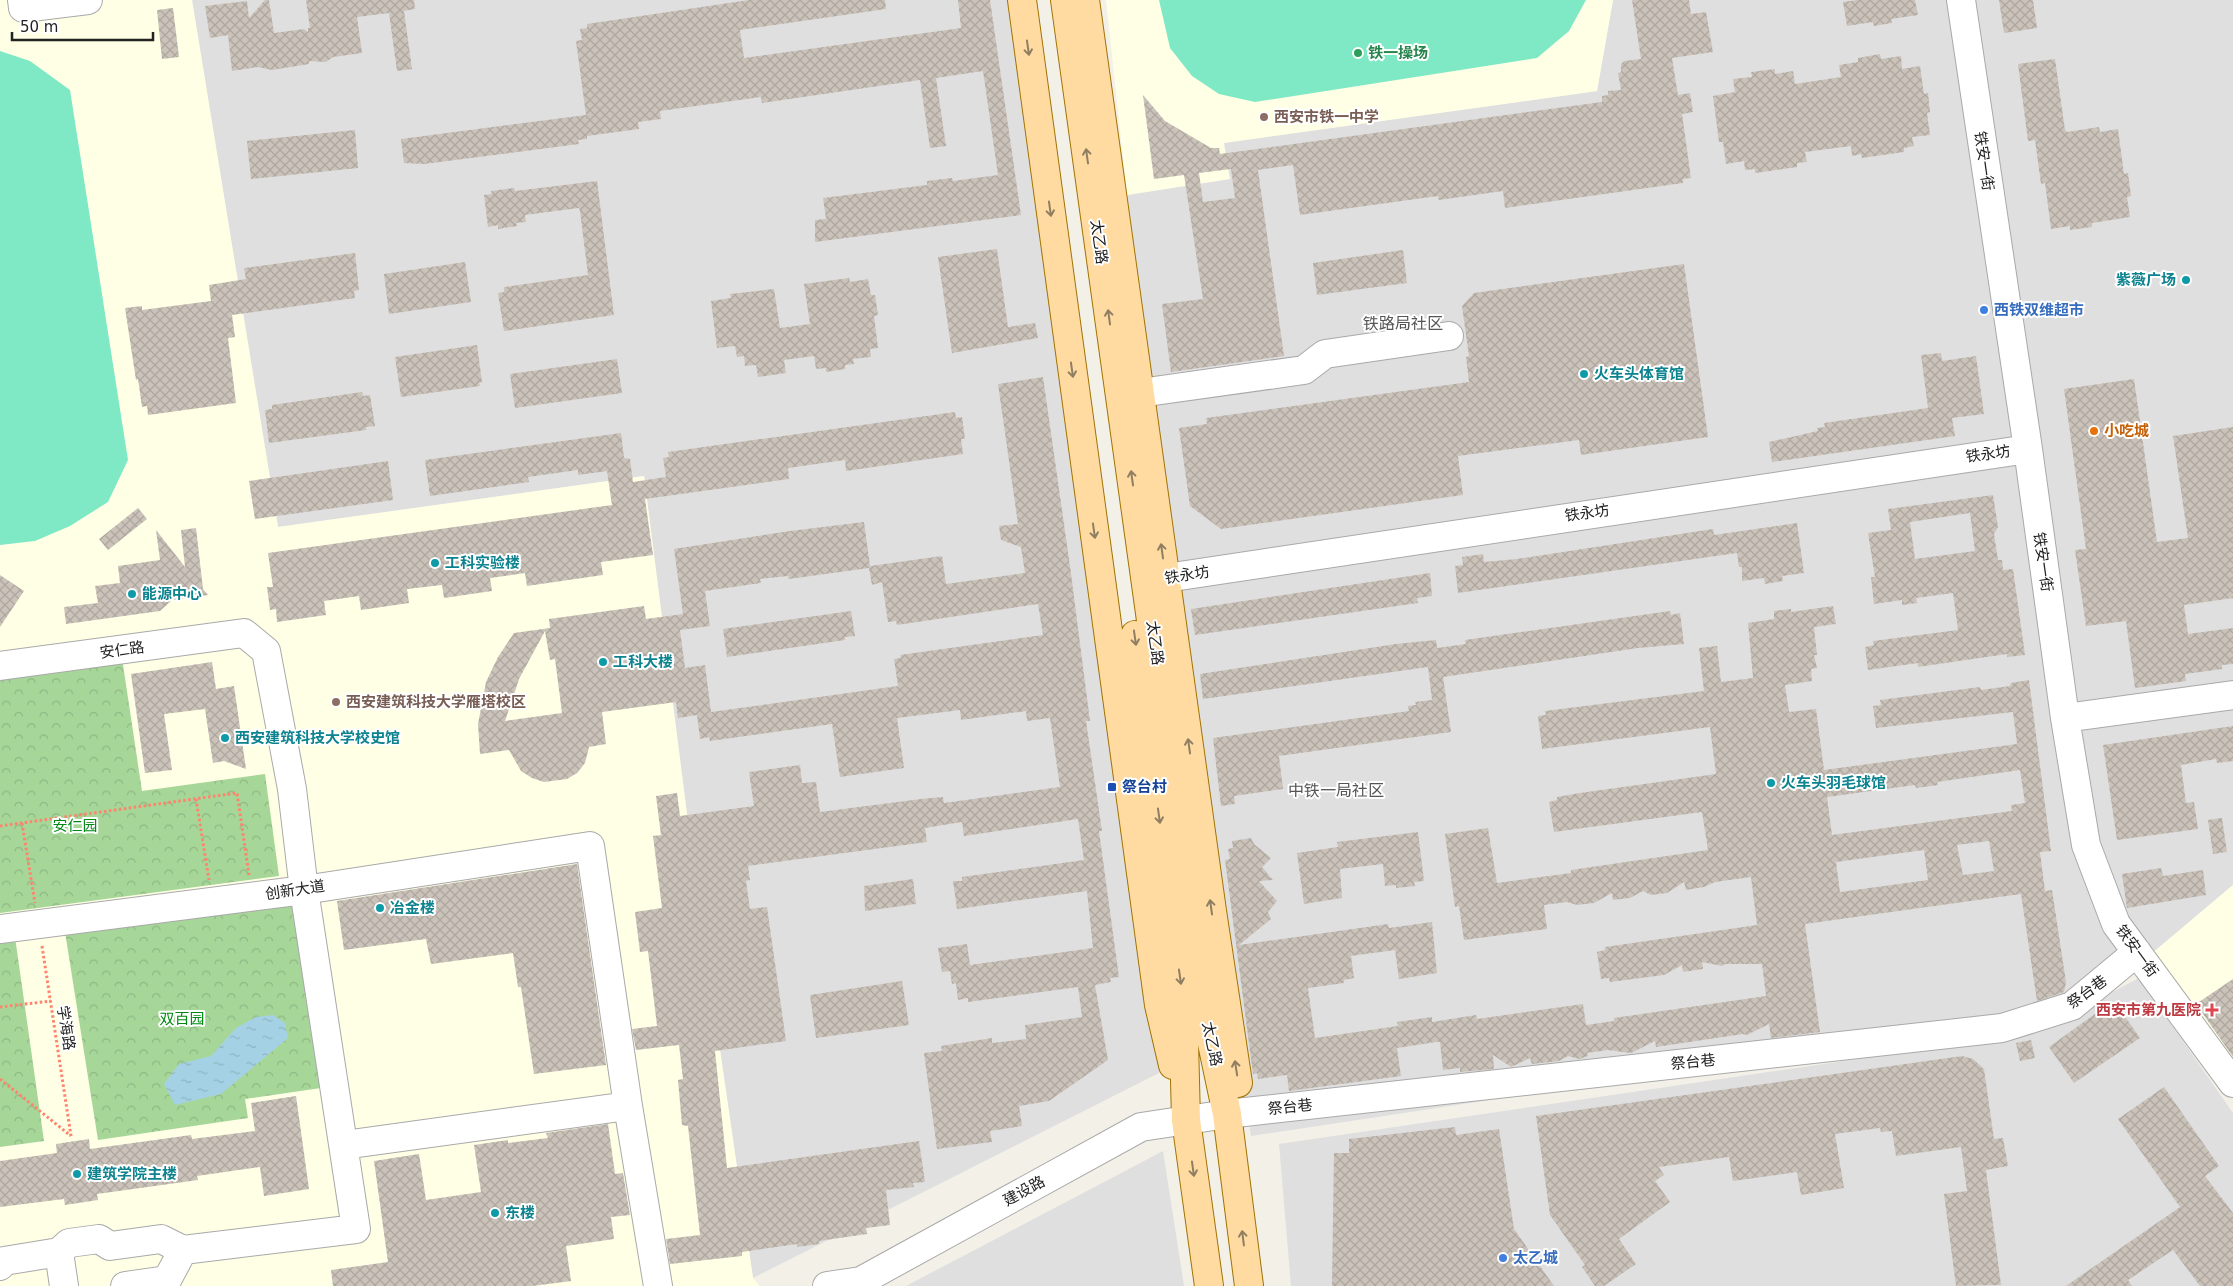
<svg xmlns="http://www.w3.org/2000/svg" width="2233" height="1286" font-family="'DejaVu Sans','Noto Sans SC',sans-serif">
  <defs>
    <pattern id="forest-crowns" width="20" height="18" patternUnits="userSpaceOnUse" patternTransform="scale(1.25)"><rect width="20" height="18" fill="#a7d699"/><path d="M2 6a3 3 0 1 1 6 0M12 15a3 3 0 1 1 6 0" fill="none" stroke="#8fb784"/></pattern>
    <pattern id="water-ripples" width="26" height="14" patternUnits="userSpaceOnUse" patternTransform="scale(1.25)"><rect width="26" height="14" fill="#a4d2e4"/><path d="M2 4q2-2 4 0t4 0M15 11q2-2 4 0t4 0" fill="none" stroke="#8db4c3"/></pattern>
    <pattern id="building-cross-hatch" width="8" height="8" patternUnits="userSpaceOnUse" patternTransform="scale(1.25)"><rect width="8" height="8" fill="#cbc3ba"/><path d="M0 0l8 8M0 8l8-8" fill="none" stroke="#aea7a0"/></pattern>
  </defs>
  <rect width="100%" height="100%" fill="#f3f0e8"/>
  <!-- residential -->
  <path fill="#e0dfdf" d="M192,0H1014L1163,1071L753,1278L695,877L644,476L278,527Z
    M1613,0H2233V885L2150,955L2071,1012L1251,1136L1127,195L1229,179L1223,143L1597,91Z
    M2139,978L2233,1113V1286H1291L1279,1144L2034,1033Z
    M1163,1151L1184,1286H906Z"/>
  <!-- education -->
  <path fill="#feffe5" d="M0,0H192L278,527L644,476L695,877L753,1278L760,1286H0Z
    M1106,0H1613L1597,91L1224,143L1230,179L1127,195Z
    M2233,885V1065L2150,955Z"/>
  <!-- forest -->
  <path fill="url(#forest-crowns)" d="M122,658L142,791L265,774L279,876L0,913V675Z
    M293,904L321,1088L245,1099L248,1118L98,1140L65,932Z
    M15,937L44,1141L0,1147V939Z"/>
  <!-- pitch -->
  <path fill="#7fe9c5" d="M1159,0H1586L1569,31L1537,58L1255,102L1219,94L1192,76L1170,48Z
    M0,51L30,61L70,90L128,460L108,502L70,526L35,541L0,545Z"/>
  <!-- water -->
  <path fill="url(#water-ripples)" d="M273,1015L285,1023L288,1038L221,1094L175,1105L164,1084L179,1064L211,1056L236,1028L256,1017Z"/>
  <!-- building -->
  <path fill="url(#building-cross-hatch)" fill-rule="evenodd" d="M265,0H269L274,33L304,29L308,32V28H310L306,0H414L415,9L404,11L412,69L397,71L389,13L357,17L362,53L333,57L326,62L309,61V64L272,70L258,67L232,71L228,35L210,38L205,6L247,1L249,18Z
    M749,0H885L886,9L740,30L744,58L961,28L958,0H990L1021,215L815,242V220L826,219L823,198L927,185V181L952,178L953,181L998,175L983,71L936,78L946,146L930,148L920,80L762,103L761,97L660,111L661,119L638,122L639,129L587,136V139L578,140L579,144L424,164L404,163L401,139L586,115L576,41L582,40L580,29L587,28V24Z
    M1632,0H1689L1691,14L1706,12L1713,52L1672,58L1678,95L1690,93L1693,112L1682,114L1691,178L1683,179V183L1505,208L1503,191L1439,200L1438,196L1300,215L1293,165L1258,170L1284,356L1171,372L1162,304L1203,299L1184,175L1154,179L1143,95L1165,121L1211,148H1219L1220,154L1602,102V96L1608,95V91L1621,90L1618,73L1621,72V64L1624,61L1641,59ZM1231,169L1235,198L1203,202L1199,173Z
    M1857,0H1915L1918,15L1891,19L1892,23L1874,26L1873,22L1847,26L1843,2Z
    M1999,0H2033L2037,28L2004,33Z
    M173,8L179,57L162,59L157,10Z
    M1880,54L1881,59L1901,56L1902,69L1920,66L1924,94L1928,93L1930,112L1927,113L1930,135L1912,137L1914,146L1904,148V152L1862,158L1861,154L1852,156L1851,146L1805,152L1807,162L1797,163V167L1755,173V169L1745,170L1744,161L1726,164L1723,142H1719L1713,96L1735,92L1733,79L1752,77L1751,72L1775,69V74L1793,71L1795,84L1841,77L1839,65L1858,62V58Z
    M2055,59L2065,130L2067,132L2099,127L2100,132L2118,129L2124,174L2128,173L2131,196L2127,197L2130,217L2092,223V227L2070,230V226L2051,229L2045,183L2041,184L2035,140L2028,141L2018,64Z
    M355,130L358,168L251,179L247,141Z
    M597,181L614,315L504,331L498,293L504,292V287L588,275L580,211L579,208L525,215L526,222L516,223L517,226L498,229V225L488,227L484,195L492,194L491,191L514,188L515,191Z
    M997,249L1008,327L1035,323L1038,338L952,353L938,257Z
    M1403,250L1407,283L1317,295L1313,263Z
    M355,253L359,290L354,291L355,298L232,315L235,337L228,338L236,403L148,415L147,406L142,407L138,379L136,380L125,308L142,306V310L211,301L209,285L246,279L244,268Z
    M465,262L471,302L389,314L384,274Z
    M1684,264L1708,437L1581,455L1579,440L1458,456L1463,495L1221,529L1190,506L1179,428L1207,424L1206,418L1469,382L1466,357L1469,356L1462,306L1474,293Z
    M849,278L850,282L868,279L871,295H875L878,315L874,316L878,348L870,349L871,357L853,359L854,364L845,365V369L826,372V368L816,369L814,356L784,360L786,373L758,377L756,365L745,366L744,356L737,357L735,346L717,348L711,301L731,298L730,294L774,289L780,328L810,324L804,284Z
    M477,345L482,382L479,383L480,386L401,397L395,357Z
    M1941,353L1942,361L1976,356L1984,414L1952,418L1955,436L1772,462L1769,442L1818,431L1817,428L1825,427L1824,423L1928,408L1921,355Z
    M617,359L622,393L515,408L510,374Z
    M1043,377L1070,566L1090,721H1086L1102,831H1099L1119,977L1110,978L1111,982L1095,985L1108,1060L1049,1101L1019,1106L1022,1126L990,1131L992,1142L937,1149L924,1053L942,1051L941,1046L992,1038V1043L1026,1039L1025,1025L1082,1017L1078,987L968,1002V998L958,1000L956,983L952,984L950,971L942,972L938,948L967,944L970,965L1093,948L1087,891L957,909L953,881H962V877L1084,860L1078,819L964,836L962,822L925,828L927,842L748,866L750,880L746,881L750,909L767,907L786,1041L715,1051L727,1168L919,1141L925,1182L913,1183L914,1187L886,1190L890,1225L866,1228L867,1234L819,1241V1244L797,1247V1244L742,1252V1256L670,1264L666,1239L700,1235L688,1126L682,1125L678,1080L683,1079L679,1045L636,1050L632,1029L657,1026L648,951L640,952L635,912L662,908L653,836L661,835L656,796L677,793L680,816L754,806L749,772L800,765L802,783L816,782L820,812L921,799L943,797L944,803L1060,787L1050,718L1027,721L1026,711L961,720L960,710L897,718L904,768L840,777L832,724L710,741L709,737L700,739L697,715L678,718L676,702L602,712L606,744L589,747L585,763L577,773L567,779L544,782L532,778L521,771L509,750L480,754L478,724L486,682L498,657L514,633L550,628L549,619L644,606L646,619L683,614L674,549L790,531L864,522L870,566L942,556L946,584L1025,573L1021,547L1001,540L999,526L1018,524L998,384ZM869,568L872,585L882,582L888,622L896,621L897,625L1038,604L1043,635L900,655L901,658L894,659L898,686L711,712L705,665L685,668L680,630L710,626L705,591L761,583L760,579L788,576L789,579ZM545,631L550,660L555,659L562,713L505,721L519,679Z
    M2134,379L2157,542L2188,538L2173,436L2233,427V598L2184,605L2188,634L2233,628V664L2222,665V669L2185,674L2186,681L2135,688L2126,621L2086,626L2075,550L2086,549L2064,389Z
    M362,392L363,396L370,395L375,426L366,427V430L269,443L265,410L272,409V405Z
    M955,412L956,418L962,417L965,439H961L963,454L846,471L845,460L788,468L789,479L645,499L653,555L601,562L603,575L527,586L525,573L490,578L492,591L444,598L442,585L407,589L409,603L361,610L359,596L324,601L326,615L277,622L276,609L270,610L267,587H273L268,553L612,505L607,471L578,475V470L528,477L529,482L430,496L425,460L621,433L624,458L630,459L633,482L666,477L663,458L669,457L668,452Z
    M388,461L393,500L255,519L249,481Z
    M1993,495L1998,527L1994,534L1998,560H2002L2003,570L2013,569L2025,655L2007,657V654L1918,667V663L1868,670L1865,647L1874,645L1873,641L1958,630L1953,593L1916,598L1917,603L1902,605V600L1874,604L1871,577H1875L1868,533L1891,530L1888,509ZM1970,513L1975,551L1915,559L1910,522Z
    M138,508L147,519L108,550L99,539Z
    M1797,523L1804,573L1782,576L1783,581L1765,584L1764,578L1742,581V567H1739L1737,553L1458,593L1455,566L1463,565L1462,557L1483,554L1484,562L1517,559L1713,529L1714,535Z
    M196,528L203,589L208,595L172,600L160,611L66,624L64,607L98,603L95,586L120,583L118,566L160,560L156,530L185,567L181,530Z
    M1430,573L1432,596L1417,598L1418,603L1195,635L1191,609Z
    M0,575L24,591L0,627Z
    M1833,606L1836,624L1814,627L1817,655H1814L1817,668L1811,669L1812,681L1785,685L1789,712L1816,709L1824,770L2017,744L2013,712L1876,728L1873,706L1881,705L1880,700L1980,687L1981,690L2010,686L2011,683L2029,680L2051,851L2040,852L2045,891L2052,890L2066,982L2064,992L2037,1001L2021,894L1805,924L1820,1032L1771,1038L1769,1024L1747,1035L1743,1034L1656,1047L1655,1041L1631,1053L1608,1050L1587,1053L1588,1056L1579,1059L1568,1056L1559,1061L1532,1064L1530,1058L1511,1067L1493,1055L1494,1069L1460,1072V1068L1443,1070L1440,1042H1436L1397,1048L1401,1076L1289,1091L1287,1075L1258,1079L1257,1073L1253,1074L1225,860L1230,859L1228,849L1233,848L1232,841L1251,838L1254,844L1271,858L1262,867L1273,880L1259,881L1277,901L1268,912L1271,919L1239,945L1388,924L1389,928L1432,922L1437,973L1399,979L1395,950L1351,956L1354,978L1344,980V983L1308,988L1315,1038L1398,1026L1397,1022L1432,1017V1022L1476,1015L1477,1019L1583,1004L1586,1025L1614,1021V1018L1766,996L1762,964H1725L1722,966L1702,962L1703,969L1683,972L1682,965L1664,975L1610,982L1609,978L1601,979L1597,952L1605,950V947L1757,925L1751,877L1715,882L1704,887L1686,890L1684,882L1667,893L1651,895L1643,891L1630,898L1613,900L1612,893L1594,903L1577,905L1567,902L1544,905L1547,929L1464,940L1459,906L1455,907L1445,834L1488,828L1497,883L1571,873V870L1708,850L1702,812L1554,832L1549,802L1557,800V797L1580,793L1716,774L1710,727L1542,749L1538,716L1546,715L1545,711L1704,691L1699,648L1717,646L1721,682L1753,678L1748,623L1774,619V611L1791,609V612ZM2020,770L2025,803L2011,805L2012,811L1832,835L1827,797L1915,785L1916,788L1938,785L1937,782ZM1989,841L1994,871L1963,875L1957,845ZM1924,850L1928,880L1840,892L1836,862Z
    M851,611L855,636L845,637V640L727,657L723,629Z
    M1670,611L1671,615L1680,613L1684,644L1638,648L1443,677L1451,732L1279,756L1283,789L1234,796L1235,804L1221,806L1213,738L1409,711L1408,706L1416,705L1415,702L1432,700L1428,667L1203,699L1200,674L1396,644L1436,640L1437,648L1466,644L1465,640Z
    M212,662L216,689L234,686L246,769L224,761L213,763L205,709L164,714L172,770L145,773L131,674Z
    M2233,726V761L2217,763L2216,759L2181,765L2186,803L2194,802L2198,829L2117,840L2103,745Z
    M2222,818L2227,852L2213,854L2208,820Z
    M1418,832L1424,881L1414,882L1415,886L1396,888V885L1385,886L1383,864L1340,869L1342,898L1304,904L1297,853L1338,847L1337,842Z
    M577,864L606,1065L534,1074L521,987H518L513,953L431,964L426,939L344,950L337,901Z
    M2161,868L2163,876L2203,870L2206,895L2127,908L2122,874Z
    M913,879L916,904L865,911L864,886Z
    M2233,979V1057L2196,1004Z
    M902,981L909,1025L816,1038L810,995Z
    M2106,1006L2111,1013L2119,1008L2140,1038L2074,1083L2049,1047Z
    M2031,1040L2035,1058L2020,1061L2016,1043Z
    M1962,1056L1973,1059L1984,1069L1994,1139L2003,1138L2008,1166L1986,1170L2001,1285L1956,1286L1944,1194L1967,1191L1961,1147L1896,1156L1892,1131L1881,1132L1880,1128L1835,1134L1844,1188L1801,1195L1797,1172L1733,1181L1729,1157L1659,1167L1664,1175L1655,1181L1670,1202L1619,1239L1636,1264L1604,1286H1595L1582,1267L1585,1265L1550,1215L1536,1116Z
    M2164,1087L2219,1166L2205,1176L2233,1213V1286H2200L2173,1250L2128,1280L2132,1286H2066L2180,1207L2118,1119Z
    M296,1096L309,1189L264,1196L260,1167L197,1176L198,1180L97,1194L98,1200L65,1205L64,1199L0,1207V1161L57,1153L56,1144L89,1139L90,1149L191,1135L192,1139L255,1131L251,1103Z
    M608,1124L615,1174L623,1173L630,1215L611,1217L614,1239L566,1246L571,1281L533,1286H333L331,1270L388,1262L374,1161L419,1154L426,1200L481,1192L474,1145L508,1140V1143L548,1138L546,1133Z
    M1455,1127L1456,1135L1499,1129L1514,1229L1554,1286H1332L1334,1153H1349V1139Z"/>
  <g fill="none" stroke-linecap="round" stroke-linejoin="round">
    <defs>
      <path id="minor" d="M22,0L23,8L88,0
        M1961,0L2028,449L2065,718L2086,845L2116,924L2233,1083
        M1140,393L1304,370L1325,354L1449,336
        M1146,581L2028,449
        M0,666L244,633L266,651L292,789L304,890L356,1229L183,1250L167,1280L125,1286
        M2065,718L2233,695
        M0,929L304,890L590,846L628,1106L344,1145
        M628,1106L658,1286
        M59,1252L64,1286
        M0,1266L4,1261L59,1252L69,1243L99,1239L110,1246L161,1239L183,1250
        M827,1286L861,1281L1141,1127L1227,1114L2002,1028L2072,1006L2137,952"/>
      <path id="major" d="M1022,0L1159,1005L1173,1065
        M1065,0L1205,1010L1227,1114L1249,1286
        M1085,0L1212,911L1238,1083
        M1135,635L1183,1002L1186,1120L1209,1286"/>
    </defs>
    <!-- minor casing -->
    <use href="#minor" stroke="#a9a9a9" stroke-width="30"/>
    <!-- major casing -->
    <use href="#major" stroke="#a07300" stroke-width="30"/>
    <!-- path -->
    <path stroke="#ff836d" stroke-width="3" stroke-dasharray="2.5 2.5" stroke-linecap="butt" d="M196,799L209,880
      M22,823L35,903
      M0,826L237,793L249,875
      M42,946L71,1136
      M0,1007L51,1001
      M0,1079L71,1136"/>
    <!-- minor -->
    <use href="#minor" stroke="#fff" stroke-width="28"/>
    <!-- major -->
    <use href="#major" stroke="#ffdba1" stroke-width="28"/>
  </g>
  <!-- one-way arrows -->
  <defs><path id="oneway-shaft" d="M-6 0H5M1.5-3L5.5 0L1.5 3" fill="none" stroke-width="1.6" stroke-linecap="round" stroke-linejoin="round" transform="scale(1.25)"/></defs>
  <g stroke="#907e62">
    <use href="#oneway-shaft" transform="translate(1028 48) rotate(82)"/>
    <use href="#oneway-shaft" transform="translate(1087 156) rotate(-98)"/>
    <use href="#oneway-shaft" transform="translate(1050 209) rotate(82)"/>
    <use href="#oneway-shaft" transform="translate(1109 317) rotate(-98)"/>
    <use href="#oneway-shaft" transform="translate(1072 370) rotate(82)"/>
    <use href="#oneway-shaft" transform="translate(1132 478) rotate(-98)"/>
    <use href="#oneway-shaft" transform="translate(1094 531) rotate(82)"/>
    <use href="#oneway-shaft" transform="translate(1162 551) rotate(-98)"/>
    <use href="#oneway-shaft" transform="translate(1135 638) rotate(82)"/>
    <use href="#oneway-shaft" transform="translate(1189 746) rotate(-98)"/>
    <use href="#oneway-shaft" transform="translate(1159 816) rotate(82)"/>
    <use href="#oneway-shaft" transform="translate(1211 907) rotate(-98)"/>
    <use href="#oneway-shaft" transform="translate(1180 977) rotate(82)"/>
    <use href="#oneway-shaft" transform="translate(1236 1068) rotate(-99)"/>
    <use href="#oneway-shaft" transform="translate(1193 1169) rotate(82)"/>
    <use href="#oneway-shaft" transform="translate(1243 1238) rotate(-97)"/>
  </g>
  <!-- markers -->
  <circle fill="#2e9e5b" stroke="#fff" stroke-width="2" cx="1358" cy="53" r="5"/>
  <g fill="#8d6e63" stroke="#fff" stroke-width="2">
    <circle cx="1264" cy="117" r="5"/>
    <circle cx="336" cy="702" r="5"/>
  </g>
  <g fill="#0f9aa8" stroke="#fff" stroke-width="2">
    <circle cx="2186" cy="280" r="5"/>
    <circle cx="1584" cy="374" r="5"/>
    <circle cx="435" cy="563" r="5"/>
    <circle cx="132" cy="594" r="5"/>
    <circle cx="603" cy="662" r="5"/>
    <circle cx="225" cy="738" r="5"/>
    <circle cx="1771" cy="783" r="5"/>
    <circle cx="380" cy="908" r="5"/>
    <circle cx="77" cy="1174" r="5"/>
    <circle cx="495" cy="1213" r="5"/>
  </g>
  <g fill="#3f7fe0" stroke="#fff" stroke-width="2">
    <circle cx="1984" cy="310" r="5"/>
    <circle cx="1503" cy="1258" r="5"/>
  </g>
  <circle fill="#e8710a" stroke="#fff" stroke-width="2" cx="2094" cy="431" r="5"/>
  <rect fill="#1a4fb4" stroke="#fff" stroke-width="2" x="1107" y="782" width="10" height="10" rx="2.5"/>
  <path fill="#e0444e" stroke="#fff" stroke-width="2" d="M2209.5 1002.5h5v5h5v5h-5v5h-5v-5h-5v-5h5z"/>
  <g text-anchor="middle" stroke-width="4" stroke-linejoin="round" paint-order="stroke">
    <!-- leisure labels -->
    <g font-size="15" font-weight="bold" fill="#27864d" stroke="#fff" text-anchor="start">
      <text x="1368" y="58">铁一操场</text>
    </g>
    <!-- education labels -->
    <g font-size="15" font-weight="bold" fill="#785e54" stroke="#fff" text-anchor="start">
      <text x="1274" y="122">西安市铁一中学</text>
      <text x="346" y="707">西安建筑科技大学雁塔校区</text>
    </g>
    <!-- street labels -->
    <g font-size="15" fill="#222" stroke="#fff">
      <text transform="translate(1984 161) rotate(82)" y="5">铁安一街</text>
      <text transform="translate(1099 242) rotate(82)" y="5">太乙路</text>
      <text transform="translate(1988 454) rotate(-8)" y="5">铁永坊</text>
      <text transform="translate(1587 513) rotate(-8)" y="5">铁永坊</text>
      <text transform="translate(2043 562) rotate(82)" y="5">铁安一街</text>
      <text transform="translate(1187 575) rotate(-9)" y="5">铁永坊</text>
      <text transform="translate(1155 643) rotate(82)" y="5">太乙路</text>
      <text transform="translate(122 650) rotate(-8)" y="5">安仁路</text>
      <text transform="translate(295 890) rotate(-8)" y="5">创新大道</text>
      <text transform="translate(2137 951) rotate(54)" y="5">铁安一街</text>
      <text transform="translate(2087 992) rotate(-36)" y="5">祭台巷</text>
      <text transform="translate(66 1028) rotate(81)" y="5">学海路</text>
      <text transform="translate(1212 1044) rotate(78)" y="5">太乙路</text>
      <text transform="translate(1693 1062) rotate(-6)" y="5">祭台巷</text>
      <text transform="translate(1290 1107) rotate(-6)" y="5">祭台巷</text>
      <text transform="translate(1024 1191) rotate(-29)" y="5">建设路</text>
    </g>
    <!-- culture labels -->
    <g font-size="15" font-weight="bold" fill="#0d838f" stroke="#fff" text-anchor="start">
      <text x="2176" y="285" text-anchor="end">紫薇广场</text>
      <text x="1594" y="379">火车头体育馆</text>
      <text x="445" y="568">工科实验楼</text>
      <text x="142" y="599">能源中心</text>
      <text x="613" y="667">工科大楼</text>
      <text x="235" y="743">西安建筑科技大学校史馆</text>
      <text x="1781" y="788">火车头羽毛球馆</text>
      <text x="390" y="913">冶金楼</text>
      <text x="87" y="1179">建筑学院主楼</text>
      <text x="505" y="1218">东楼</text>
    </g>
    <!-- shop labels -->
    <g font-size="15" font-weight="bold" fill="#366cbe" stroke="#fff" text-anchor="start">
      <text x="1994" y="315">西铁双维超市</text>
      <text x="1513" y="1263">太乙城</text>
    </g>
    <!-- food labels -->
    <g font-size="15" font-weight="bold" fill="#c56008" stroke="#fff" text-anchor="start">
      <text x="2104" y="436">小吃城</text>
    </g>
    <!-- transit labels -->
    <g font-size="15" font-weight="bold" fill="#164399" stroke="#fff" text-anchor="start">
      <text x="1122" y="792">祭台村</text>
    </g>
    <!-- park labels -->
    <g font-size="15" fill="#018913" stroke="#fff">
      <text x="75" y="831">安仁园</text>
      <text x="182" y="1024">双百园</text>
    </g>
    <!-- health labels -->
    <g font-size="15" font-weight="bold" fill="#be3a42" stroke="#fff" text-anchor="end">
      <text x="2201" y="1015">西安市第九医院</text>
    </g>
    <!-- neighbourhood labels -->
    <g font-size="16" fill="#555" stroke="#fff">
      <text x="1403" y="329">铁路局社区</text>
      <text x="1336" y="796">中铁一局社区</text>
    </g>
  </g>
  <!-- scale -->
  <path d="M12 32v8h141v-8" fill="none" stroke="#222222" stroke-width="2.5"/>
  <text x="20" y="32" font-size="15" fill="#222222" stroke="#ffffff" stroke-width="4" paint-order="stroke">50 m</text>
</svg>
